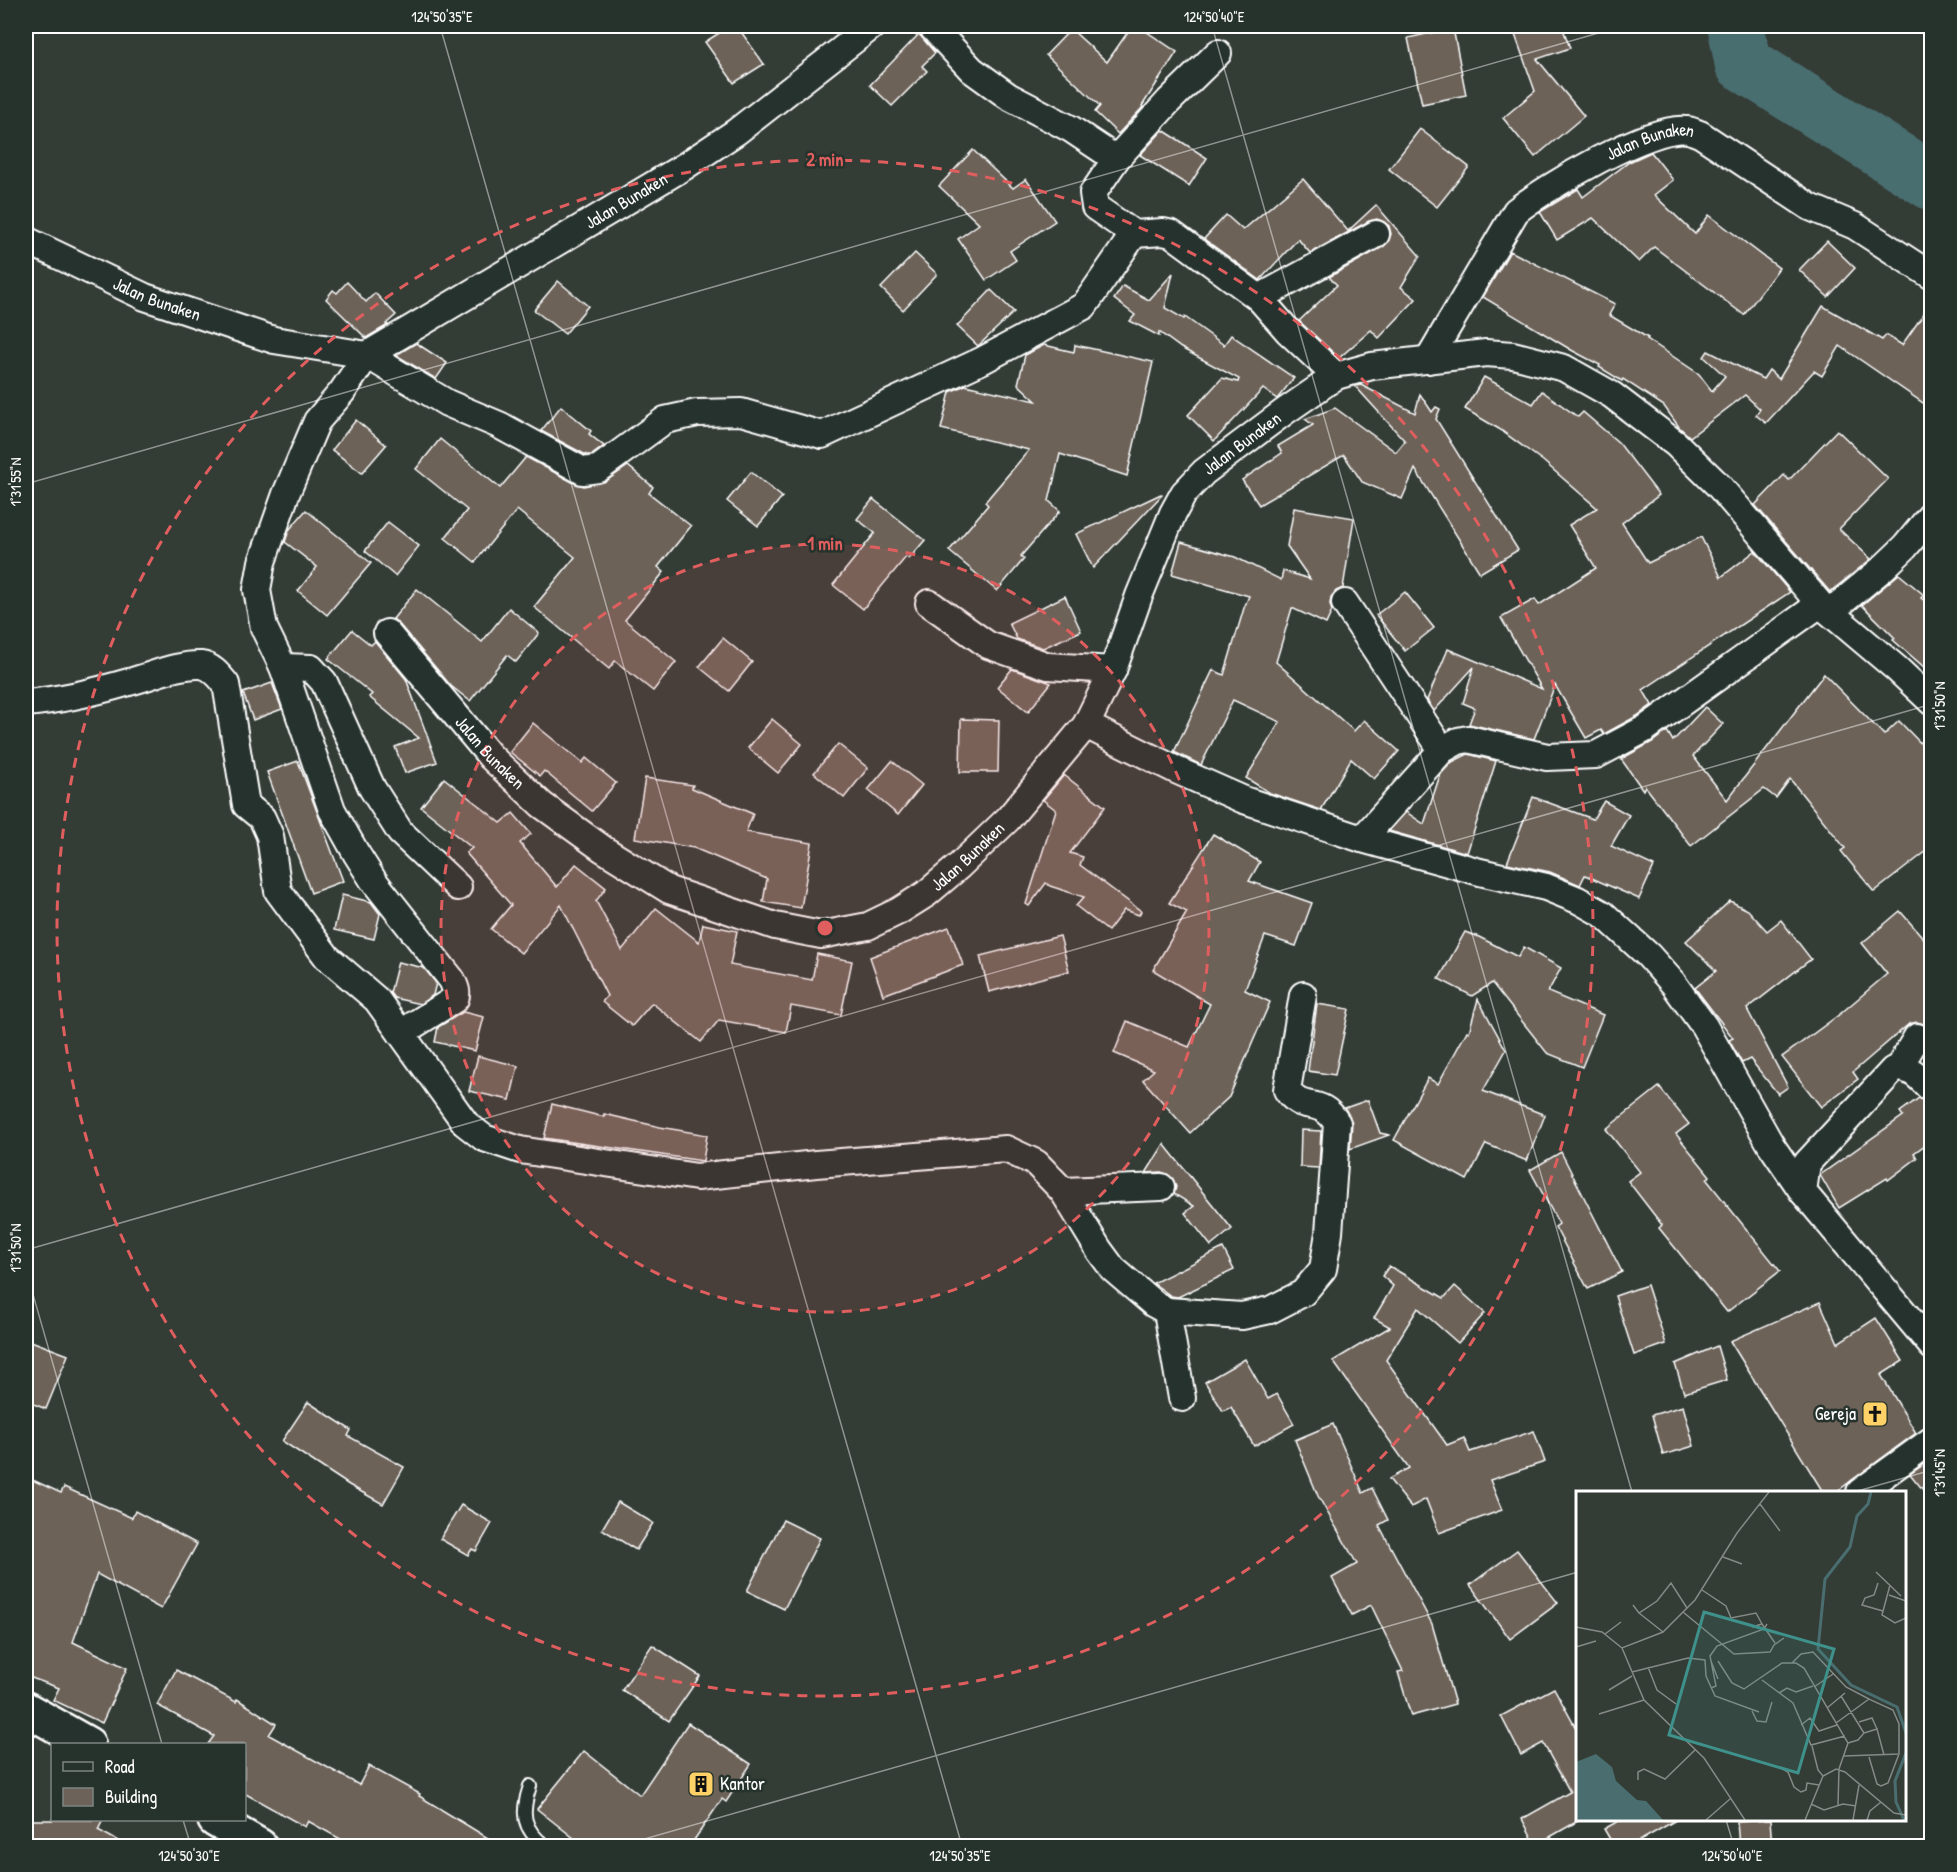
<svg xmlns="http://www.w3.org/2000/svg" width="1957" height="1872" viewBox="0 0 1957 1872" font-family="'Patrick Hand',sans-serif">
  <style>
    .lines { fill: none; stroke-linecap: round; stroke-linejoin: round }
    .river { stroke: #4a6e6f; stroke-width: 57 }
    .building { fill: #6d6259; stroke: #fff; stroke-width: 1.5 }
    .lane-casing { stroke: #fff; stroke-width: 16 }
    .street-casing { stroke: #fff; stroke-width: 30 }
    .highway-casing { stroke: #fff; stroke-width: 38 }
    .lane { stroke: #26332d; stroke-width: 12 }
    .street { stroke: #26332d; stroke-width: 26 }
    .highway { stroke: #26332d; stroke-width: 33 }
    .ticks { fill: none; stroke: #fff; stroke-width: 1.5; stroke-opacity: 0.45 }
    .ring { fill: none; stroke: #e05e5e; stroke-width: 3; stroke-dasharray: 10 8 }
    .labels { text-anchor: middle; stroke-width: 5; stroke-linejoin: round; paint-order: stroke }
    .street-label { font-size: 18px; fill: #fff; stroke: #26332d }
    .poi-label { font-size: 18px; fill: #fff; stroke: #26332d; text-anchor: end }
    .inset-river { fill: none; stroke: #4a6e6f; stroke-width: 3 }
    .inset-road { fill: none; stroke: #858a86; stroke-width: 1.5 }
    .view { fill: #3f918b; fill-opacity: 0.15; stroke: #3f918b; stroke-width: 3 }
    .inset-edge { fill: none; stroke: #fff; stroke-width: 3 }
    .centre { fill: #e05e5e; stroke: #26332d; stroke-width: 3 }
    .ring-label { font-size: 18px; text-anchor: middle; font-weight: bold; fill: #e05e5e; stroke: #26332d; stroke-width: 5; stroke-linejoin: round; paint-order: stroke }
    .neatline { fill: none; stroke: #fff; stroke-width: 2 }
    .ticks-label { font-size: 15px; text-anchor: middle; fill: #fff }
  </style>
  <rect width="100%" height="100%" fill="#343c36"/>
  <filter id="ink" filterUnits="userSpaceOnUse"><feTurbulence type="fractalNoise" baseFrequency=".0167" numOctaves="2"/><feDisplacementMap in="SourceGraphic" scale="12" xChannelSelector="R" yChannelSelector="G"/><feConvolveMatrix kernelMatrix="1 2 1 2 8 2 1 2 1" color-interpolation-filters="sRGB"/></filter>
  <g filter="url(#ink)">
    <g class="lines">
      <polyline class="river" points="1736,26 1743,63 1932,182"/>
    </g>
    <g class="building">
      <polygon points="730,26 737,26 764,64 734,83 705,42"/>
      <polygon points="1132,26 1138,26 1177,52 1142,106 1143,107 1118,134 1095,112 1100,106 1046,55 1071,29 1107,62"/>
      <polygon points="1512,26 1562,26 1570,48 1537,59 1584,116 1535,157 1503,118 1535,91"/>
      <polygon points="1453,28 1466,95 1422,104 1408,38"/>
      <polygon points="919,34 935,53 922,66 927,71 892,106 870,85"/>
      <polygon points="1420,129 1469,167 1437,207 1389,169"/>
      <polygon points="1163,130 1207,158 1189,186 1140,155"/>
      <polygon points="973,150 1013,188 1026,179 1055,221 1010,251 1016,260 986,280 958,239 979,224 939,186"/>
      <polygon points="1651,152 1673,180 1654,195 1695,234 1709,215 1779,268 1744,315 1654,247 1639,262 1593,218 1557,240 1540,212 1578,189 1583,197 1629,162"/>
      <polygon points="1303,179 1348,231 1376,205 1420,256 1401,287 1416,299 1379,338 1371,330 1339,358 1299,321 1337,285 1329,277 1383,247 1388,242 1391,234 1389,226 1384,222 1377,219 1369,221 1310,253 1298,239 1260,280 1204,239 1226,215 1243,230"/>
      <polygon points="1827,241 1855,268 1828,297 1799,270"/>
      <polygon points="1510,251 1615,304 1609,315 1648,338 1647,339 1699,374 1712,391 1725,376 1704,357 1708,351 1763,379 1769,370 1779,379 1823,306 1882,340 1886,335 1902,345 1932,302 1932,409 1840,346 1822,376 1814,371 1766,423 1756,415 1760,409 1745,395 1690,437 1679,427 1664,406 1623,379 1622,381 1599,367 1600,365 1573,351 1483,297"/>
      <polygon points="915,253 937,274 903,310 881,288"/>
      <polygon points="1173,273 1165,308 1184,319 1185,317 1224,345 1231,335 1294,378 1277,399 1263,389 1214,441 1188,415 1222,378 1238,382 1239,379 1181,348 1159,332 1159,336 1130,321 1135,315 1114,299 1123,286 1149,300"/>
      <polygon points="558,281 588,306 565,334 534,310"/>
      <polygon points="347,282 366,302 375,293 396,315 386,324 388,325 366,338 326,299 333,290 337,293"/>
      <polygon points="991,290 1014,312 978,346 957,326"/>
      <polygon points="416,343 447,363 436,379 396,355"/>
      <polygon points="1044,345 1074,352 1075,345 1153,362 1127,476 1060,454 1049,501 1060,511 1021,556 1024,559 997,591 949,551 988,505 985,502 1029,450 941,429 950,392 965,385 1036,401 1018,384 1025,355"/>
      <polygon points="1484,377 1533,404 1542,391 1578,417 1583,412 1619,443 1659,495 1622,523 1648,563 1701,537 1721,577 1755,551 1790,592 1643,690 1652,705 1637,716 1604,734 1601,730 1586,738 1555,685 1534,739 1469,724 1475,708 1463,703 1474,667 1434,711 1427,700 1448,649 1542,689 1501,618 1535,599 1539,605 1596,568 1569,525 1597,508 1543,461 1499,429 1465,409"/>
      <polygon points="1361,385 1415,413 1420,394 1432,412 1436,407 1440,409 1436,419 1518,550 1480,573 1415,469 1402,499 1362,482 1344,455 1259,505 1242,480 1282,453 1278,446 1313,425 1305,419 1335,408 1396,452 1405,441 1355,386"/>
      <polygon points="561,406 591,431 589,434 604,446 592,455 586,455 541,431"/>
      <polygon points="356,420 386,445 362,473 332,450"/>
      <polygon points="1837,430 1888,479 1839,529 1871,559 1830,592 1755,505 1784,475 1789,480"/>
      <polygon points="440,439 500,488 526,457 576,484 584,486 606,481 628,466 653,487 649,493 691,526 658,567 664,572 625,620 676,662 653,691 615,661 609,669 534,607 575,557 517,510 475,562 445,538 467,510 416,469"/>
      <polygon points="751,472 782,497 758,526 727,501"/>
      <polygon points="1161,494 1162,495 1093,568 1076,534"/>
      <polygon points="873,499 925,540 909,559 906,557 863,609 833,585 875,533 857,519"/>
      <polygon points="1294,508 1354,518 1343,588 1336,591 1331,597 1330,604 1332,611 1326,624 1292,608 1276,662 1354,731 1364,720 1399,751 1374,779 1351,759 1321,810 1270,793 1246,778 1280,722 1233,700 1201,765 1174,752 1213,670 1224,675 1244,608 1249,596 1172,574 1181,542 1235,557 1281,580 1283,571 1310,579 1287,546"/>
      <polygon points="306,510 371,563 327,615 298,591 317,567 285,542 289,530"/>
      <polygon points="388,522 419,546 395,576 365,551"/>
      <polygon points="1899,574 1924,595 1921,598 1932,607 1932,674 1893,640 1895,638 1862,605"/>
      <polygon points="417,589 482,642 509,608 539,633 516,662 507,655 470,701 451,686 398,623 393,619"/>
      <polygon points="1405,592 1434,628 1405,651 1376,615"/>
      <polygon points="1065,596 1081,631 1043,648 1017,639 1009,623"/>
      <polygon points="352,630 371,645 375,641 406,679 437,762 405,773 395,747 419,738 369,697 372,694 328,659"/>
      <polygon points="723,638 752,662 729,691 699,667"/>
      <polygon points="1012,669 1051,683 1028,712 997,687"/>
      <polygon points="1824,674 1884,735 1899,721 1932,755 1932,847 1874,892 1841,851 1845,848 1790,779 1776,798 1764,789 1691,846 1645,786 1643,790 1621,759 1652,742 1667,731 1673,741 1705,707 1723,724 1693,756 1727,800"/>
      <polygon points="272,683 282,709 253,720 243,693"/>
      <polygon points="772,719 802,744 778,773 748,748"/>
      <polygon points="961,719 999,720 998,772 960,772"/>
      <polygon points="533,723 582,763 586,758 616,783 592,811 544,771 540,776 510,752"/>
      <polygon points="838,744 868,768 844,798 814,773"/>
      <polygon points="1468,754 1496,761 1467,853 1389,831 1406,812 1424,824 1440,775 1452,762"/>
      <polygon points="298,761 343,881 311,893 267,772"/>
      <polygon points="892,761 922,785 898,815 868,790"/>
      <polygon points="1064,775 1105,807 1070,853 1083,857 1080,865 1141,911 1139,915 1124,910 1108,931 1076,906 1084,897 1050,886 1046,883 1029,906 1026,904 1056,810 1043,800"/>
      <polygon points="444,778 501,823 513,813 531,834 520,843 557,887 576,864 606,888 596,901 622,950 656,908 699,942 703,924 737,931 730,965 812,980 817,954 852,961 841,1015 791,1006 786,1032 719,1020 701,1042 652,1003 632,1026 602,1002 607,996 561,905 521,953 491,929 511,905 466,853 472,848 421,807"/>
      <polygon points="645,778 693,785 692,788 753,814 746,832 812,843 801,908 763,902 767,879 694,848 635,838"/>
      <polygon points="1533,797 1593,819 1604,801 1629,815 1611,846 1654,866 1639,899 1585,875 1580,885 1550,872 1507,863"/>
      <polygon points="1213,834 1260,862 1249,881 1312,903 1296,946 1265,936 1245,990 1270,1002 1229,1097 1190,1133 1143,1080 1154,1070 1114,1053 1127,1021 1189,1047 1210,1004 1153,970 1187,912 1169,903"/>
      <polygon points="342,895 371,902 380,914 374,939 334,930"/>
      <polygon points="1730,901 1748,910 1767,931 1781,920 1811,959 1747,1009 1788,1087 1778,1094 1750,1059 1742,1063 1729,1040 1733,1038 1695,988 1716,971 1686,941"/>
      <polygon points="1900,911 1932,948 1932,1035 1930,1029 1924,1024 1917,1022 1909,1024 1853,1072 1858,1079 1821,1107 1782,1057 1840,1014 1887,974 1862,943"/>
      <polygon points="949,927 963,965 883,995 870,957"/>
      <polygon points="1465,932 1479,937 1518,957 1524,947 1561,968 1548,992 1603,1015 1582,1067 1547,1053 1492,983 1472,996 1439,979"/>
      <polygon points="1060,936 1069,971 989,992 980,956"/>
      <polygon points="398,962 424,968 436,983 433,995 420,1004 394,998 390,993"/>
      <polygon points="1478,999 1506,1050 1483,1091 1545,1115 1527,1161 1486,1144 1467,1180 1394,1140 1428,1078 1438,1084 1467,1031 1469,1032"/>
      <polygon points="1317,1004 1349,1009 1335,1075 1308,1071"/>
      <polygon points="463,1012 484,1017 475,1051 435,1042 438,1027"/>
      <polygon points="478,1056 518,1066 510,1100 469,1091"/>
      <polygon points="1659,1087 1689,1124 1676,1134 1710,1176 1707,1180 1780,1271 1727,1312 1659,1228 1662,1225 1628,1181 1640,1172 1606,1129"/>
      <polygon points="1919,1098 1927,1104 1932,1105 1932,1154 1925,1145 1914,1153 1917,1158 1888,1180 1887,1178 1839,1208 1820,1175 1903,1116 1900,1112"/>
      <polygon points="1368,1100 1380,1133 1389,1135 1350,1149 1352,1123 1345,1108"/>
      <polygon points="552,1104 604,1117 604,1114 660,1127 707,1135 703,1161 544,1138"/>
      <polygon points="1301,1130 1321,1131 1319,1168 1300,1167"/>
      <polygon points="1164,1144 1232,1229 1211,1246 1185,1213 1194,1206 1174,1194 1176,1187 1173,1179 1167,1174 1161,1172 1146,1173"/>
      <polygon points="1561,1152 1622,1272 1588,1289 1555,1227 1559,1224 1530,1170"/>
      <polygon points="1223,1248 1234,1270 1178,1297 1171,1296 1153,1283"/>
      <polygon points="1389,1266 1444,1298 1455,1286 1485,1313 1458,1343 1418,1308 1386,1360 1447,1445 1464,1438 1470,1452 1534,1431 1545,1462 1490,1480 1502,1510 1439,1533 1426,1499 1411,1507 1389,1479 1409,1468 1333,1361 1390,1327 1374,1318 1393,1286 1382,1276"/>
      <polygon points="1647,1285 1666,1344 1634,1355 1615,1296"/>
      <polygon points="1820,1302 1838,1343 1876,1318 1903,1361 1881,1375 1916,1433 1836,1492 1823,1492 1730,1341"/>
      <polygon points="31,1341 68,1355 46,1409 26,1401 26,1355"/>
      <polygon points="1717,1346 1727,1380 1684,1393 1675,1364"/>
      <polygon points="1245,1359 1268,1399 1277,1394 1294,1424 1254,1446 1231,1407 1223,1411 1205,1382"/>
      <polygon points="308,1402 351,1430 348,1436 404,1467 383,1504 349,1485 282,1441"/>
      <polygon points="1683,1406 1694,1446 1663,1455 1652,1415"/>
      <polygon points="1333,1424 1363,1493 1372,1488 1388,1520 1379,1525 1432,1624 1455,1704 1411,1716 1398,1672 1403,1671 1371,1605 1352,1615 1332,1578 1357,1564 1318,1496 1295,1440"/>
      <polygon points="1932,1459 1932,1501 1910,1474"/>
      <polygon points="26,1477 61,1493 64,1487 132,1518 135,1511 197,1544 161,1609 97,1574 73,1642 127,1668 102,1723 53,1700 59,1688 26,1676"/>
      <polygon points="618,1502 653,1523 636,1550 602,1529"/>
      <polygon points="461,1505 492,1523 476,1551 472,1549 468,1555 440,1539"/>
      <polygon points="783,1520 820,1538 784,1609 747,1591"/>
      <polygon points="1517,1550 1558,1603 1510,1639 1470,1585"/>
      <polygon points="652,1645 700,1676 669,1721 622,1690"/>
      <polygon points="176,1670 236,1702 237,1699 276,1724 269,1735 359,1785 369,1766 420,1794 419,1796 501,1846 353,1846 308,1821 305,1827 244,1793 244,1744 208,1744 214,1736 157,1705"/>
      <polygon points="1554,1688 1578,1732 1578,1821 1536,1845 1522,1819 1570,1792 1543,1743 1521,1755 1501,1716"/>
      <polygon points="688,1723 751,1764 726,1802 722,1799 690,1846 584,1846 537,1809 584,1751 640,1795"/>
      <polygon points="26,1820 103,1820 98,1830 127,1846 26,1846"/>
      <polygon points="1620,1820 1676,1820 1631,1846 1614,1846 1604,1829"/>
      <polygon points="1770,1820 1772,1846 1739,1846 1737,1822"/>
    </g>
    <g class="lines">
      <g class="lane-casing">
        <path id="lane" d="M530,1786C521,1813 522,1828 545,1846"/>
      </g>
      <g class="street-casing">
        <g id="street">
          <polyline points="931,26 972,70 1008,96 1071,129 1116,159"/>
          <polyline points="1134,234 1163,232 1172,234 1259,298 1288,331 1336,376"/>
          <polyline points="1134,234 1095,207 1093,193 1116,159 1169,101 1218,53"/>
          <path id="s1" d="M26,240L145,297L274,340L367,355L447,403L499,425L583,471L598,469L665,420L697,413L741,412L822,435L983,360L1084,306L1134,234"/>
          <polyline points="1259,298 1376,234"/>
          <path id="s2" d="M1428,360L1516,211C1545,188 1651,124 1687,130C1691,130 1696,133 1700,134L1810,207L1855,226L1932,276"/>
          <polyline points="929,603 988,645 1048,666 1113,670"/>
          <polyline points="1345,603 1442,750"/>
          <polyline points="1830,612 1882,569 1905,547 1932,514"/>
          <path id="s3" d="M387,633L491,757L542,805L603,849L669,890L775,926L821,935L868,926L899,911L926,894L959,866L1008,819L1086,725L1113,670L1139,596L1173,513L1184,493L1204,472L1284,412L1336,376L1372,366L1486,353L1513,355L1564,368L1612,395L1676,444L1719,486L1820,604L1897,669L1932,702"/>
          <polyline points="283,667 311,668 324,682 372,788 400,832 458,887"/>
          <path d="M26,703C61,700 95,692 129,682C152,676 178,664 201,665C212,666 220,677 226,684L246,805L262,818L270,836L278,891L327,957L377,1000L466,1124L484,1138L520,1150L697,1177L816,1164L1006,1149L1036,1163L1063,1191L1161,1187"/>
          <polyline points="1086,725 1176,770 1244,800 1362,839 1480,872 1546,887 1578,900 1603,914 1648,955 1673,983 1704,1026 1771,1145 1803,1192 1932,1346"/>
          <polyline points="1362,839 1442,750 1458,741 1468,739 1547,757 1596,755 1645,729 1820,604"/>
          <path id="s4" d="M401,1033L455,999C458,992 455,987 452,980L373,880L356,853L332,810L283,667L264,628L257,590L262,562L286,494L317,421L342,392L367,355L685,166L736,132L872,26"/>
          <polyline points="1899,1067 1917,1037"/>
          <path d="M1063,1191L1099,1250L1113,1269L1154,1304L1167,1311L1242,1316L1270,1310L1303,1293L1323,1269L1329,1233L1337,1123C1319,1094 1303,1115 1287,1090L1303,995"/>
          <path d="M1803,1192L1807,1163L1893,1070C1908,1063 1921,1079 1932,1090"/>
          <polyline points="1167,1311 1182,1398"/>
          <polyline points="1860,1492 1932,1440"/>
        </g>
      </g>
      <g class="highway-casing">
        <g id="highway">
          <polyline points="26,1709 88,1744"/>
          <polyline points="215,1820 260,1846"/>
        </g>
      </g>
      <use href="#lane" class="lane"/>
      <use href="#street" class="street"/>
      <use href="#highway" class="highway"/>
    </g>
  </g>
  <path class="ticks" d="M440,26L962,1846M1212,26L1632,1492M26,484L1623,26M26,1250L1932,704M26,1270L162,1744M1854,1492L1932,1470M183,1820L191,1846M1726,1820L1734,1846M620,1846L1578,1572"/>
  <circle cx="825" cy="928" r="384" fill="#e05e5e" fill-opacity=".12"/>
  <g class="ring">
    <circle cx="825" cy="928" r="384"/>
    <circle cx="825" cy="928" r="768"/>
  </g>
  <defs>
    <g id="church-square" transform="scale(1.35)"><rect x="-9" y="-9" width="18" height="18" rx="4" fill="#ffd166" stroke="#26332d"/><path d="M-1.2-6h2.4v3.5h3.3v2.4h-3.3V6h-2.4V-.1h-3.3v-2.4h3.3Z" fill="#111"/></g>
    <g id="building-square" transform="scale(1.35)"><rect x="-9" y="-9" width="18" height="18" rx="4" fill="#ffd166" stroke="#26332d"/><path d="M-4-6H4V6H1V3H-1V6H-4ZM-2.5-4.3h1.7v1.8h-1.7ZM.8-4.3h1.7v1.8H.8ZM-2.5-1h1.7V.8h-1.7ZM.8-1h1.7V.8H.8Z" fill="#111"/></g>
  </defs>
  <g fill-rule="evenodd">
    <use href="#church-square" x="1875" y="1414"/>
    <use href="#building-square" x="701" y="1784"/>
  </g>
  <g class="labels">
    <g class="street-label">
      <text dy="6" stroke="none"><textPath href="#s2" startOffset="326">Jalan Bunaken</textPath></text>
      <text dy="6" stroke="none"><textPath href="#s4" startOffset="1090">Jalan Bunaken</textPath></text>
      <text dy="6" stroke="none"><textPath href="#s1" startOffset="144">Jalan Bunaken</textPath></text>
      <text dy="6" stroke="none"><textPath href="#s3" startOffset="1220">Jalan Bunaken</textPath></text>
      <text dy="6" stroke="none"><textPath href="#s3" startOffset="158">Jalan Bunaken</textPath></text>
      <text dy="6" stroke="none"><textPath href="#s3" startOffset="714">Jalan Bunaken</textPath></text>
    </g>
    <g class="poi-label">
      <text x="1856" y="1420">Gereja</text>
      <text x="720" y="1790" text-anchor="start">Kantor</text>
    </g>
  </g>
  <g transform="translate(1576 1491)">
    <rect width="330" height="330" fill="#343c36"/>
    <path d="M20,263L36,276L40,290L61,309L70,310L87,329H0V271Z" fill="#4a6e6f"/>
    <path class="inset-river" d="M295,1L292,13L281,25L274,56L249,88L242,158L275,194L321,216L330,242M328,329L320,311L319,290L330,262"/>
    <path class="inset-road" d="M184,13L204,40M147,66L166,73M300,81L325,105M302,92L298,104L289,107L286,114L307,120M314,94L306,124L319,132L330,127M126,99L150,115L155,127L180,122L186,133M313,104L330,110M57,114L63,122L81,110L95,92L111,117M107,121L158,163L194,161L198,154L208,147M63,122L87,141M0,136L26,141L46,157L87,141L119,109L161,42L193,1M176,136L186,133L199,152M29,143L45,131M0,156L20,150M46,157L68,209L128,267L169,329M135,170L142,188M142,170L156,192L168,198L206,172H220L228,177L272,252L263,278L262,314M216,172L225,163L237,161L270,196L293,208M72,176L81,199L100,213M56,181L112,167L129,169L130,185L139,205L183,221M186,189L217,212L235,254L269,245M238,196L257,183M135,197L140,195L134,165L141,155L188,138L191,133M33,199L56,185M203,202L211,197L220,201L237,195M265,205L288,242L282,249L272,252M251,217L269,202M176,220L181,230L190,231L196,211M23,223L68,209M283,231L296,227L301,238M260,232L293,208L317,219L323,233V263L268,265M225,234L234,227L243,240L261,234M288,242L301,238L308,264M236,255L242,279L247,285M293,266L301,293L305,295L312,292L323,263M205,277L212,281L218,296L225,301L230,299L231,292L243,294M62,289V281L68,278L89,288L119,259M235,313L248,319L267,313L280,315M130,329L154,308M229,329L247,285L260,278L269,281L318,322L330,324M277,329L283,294M291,329L294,320L305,311"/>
    <path class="view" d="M128,121L258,158L222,282L93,244Z"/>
    <rect width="330" height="330" class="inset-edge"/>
  </g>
  <circle cx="825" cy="928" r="9" class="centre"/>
  <g class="ring-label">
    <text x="825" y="166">2 min</text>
    <text x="825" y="550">1 min</text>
  </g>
  <rect width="1957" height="1872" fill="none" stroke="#26332d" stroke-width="66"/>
  <rect x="51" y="1743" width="195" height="78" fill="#26332d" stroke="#7d8581" stroke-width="1.5"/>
  <rect x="63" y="1762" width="30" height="9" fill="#26332d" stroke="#7d8581" stroke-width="1.5"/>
  <text x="105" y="1773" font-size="18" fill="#ffffff">Road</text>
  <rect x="63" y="1788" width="30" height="18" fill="#6d6259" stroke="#7d8581" stroke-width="1.5"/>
  <text x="105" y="1803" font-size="18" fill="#ffffff">Building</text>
  <rect x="33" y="33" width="1891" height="1806" class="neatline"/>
  <g class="ticks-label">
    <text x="442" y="22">124°50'35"E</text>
    <text x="1214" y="22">124°50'40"E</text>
    <text transform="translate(16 482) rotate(-90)" y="5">1°31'55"N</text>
    <text transform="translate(1940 706) rotate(-90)" y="5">1°31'50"N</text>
    <text transform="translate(16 1248) rotate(-90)" y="5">1°31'50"N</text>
    <text transform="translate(1940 1473) rotate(-90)" y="5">1°31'45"N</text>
    <text x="189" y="1861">124°50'30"E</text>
    <text x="960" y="1861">124°50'35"E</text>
    <text x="1732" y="1861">124°50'40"E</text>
  </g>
</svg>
